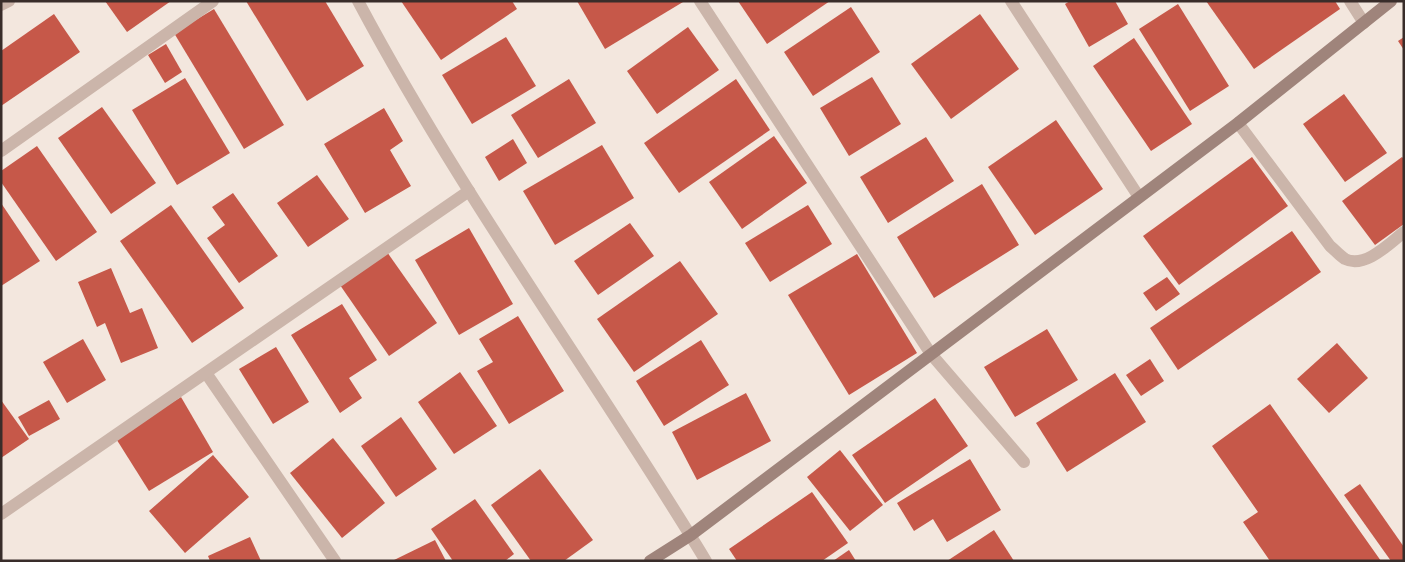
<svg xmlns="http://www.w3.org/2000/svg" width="1405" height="562" viewBox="0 0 1405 562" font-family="'Titillium Web',sans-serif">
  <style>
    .building { fill: #c65849 }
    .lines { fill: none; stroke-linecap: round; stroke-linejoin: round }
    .street { stroke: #cbb5aa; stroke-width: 12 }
    .secondary { stroke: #9f847b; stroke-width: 12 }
  </style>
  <rect width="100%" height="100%" fill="#f3e7de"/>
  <g class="building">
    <polygon points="105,1 171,1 127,32"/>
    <polygon points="246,1 325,1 364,66 307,101"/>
    <polygon points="401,1 512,1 517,9 441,60"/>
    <polygon points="577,1 682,1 683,2 605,49"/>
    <polygon points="738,1 830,1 767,44"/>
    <polygon points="1070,1 1115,1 1128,24 1089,47 1065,4"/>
    <polygon points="1206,1 1335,1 1340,9 1254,69"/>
    <polygon points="1178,4 1229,86 1190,111 1139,29"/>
    <polygon points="851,7 880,52 813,96 784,52"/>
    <polygon points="214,9 284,125 244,149 174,33"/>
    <polygon points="54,14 80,52 1,106 1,51"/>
    <polygon points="980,14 1019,69 951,119 911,64"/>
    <polygon points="688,27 719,70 657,114 627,71"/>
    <polygon points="506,37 536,86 472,124 442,75"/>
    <polygon points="1404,37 1404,50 1398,41"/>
    <polygon points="1134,38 1192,124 1151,151 1093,66"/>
    <polygon points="166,44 182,72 165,83 148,55"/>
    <polygon points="872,77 901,124 849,156 820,108"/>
    <polygon points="185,78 230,153 177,185 132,110"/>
    <polygon points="569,79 596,123 538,158 511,115"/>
    <polygon points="736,79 770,130 679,193 644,143"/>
    <polygon points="1344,94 1387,153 1345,182 1303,124"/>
    <polygon points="102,107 156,183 111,214 58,138"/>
    <polygon points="384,108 403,141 390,150 411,186 365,213 324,144"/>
    <polygon points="1056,120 1103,189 1035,235 988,167"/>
    <polygon points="774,136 807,183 742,229 709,182"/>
    <polygon points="926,137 954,181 888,223 860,177"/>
    <polygon points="513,139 527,163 499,181 485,157"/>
    <polygon points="602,145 634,198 555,245 523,191"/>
    <polygon points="37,146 97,232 56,261 1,182 1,171"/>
    <polygon points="1252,157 1288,206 1179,285 1143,236"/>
    <polygon points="1402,157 1404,159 1404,224 1375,245 1342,201"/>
    <polygon points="317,175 349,219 308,247 277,203"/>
    <polygon points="982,184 1019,245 934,298 897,237"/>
    <polygon points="233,193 278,256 239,283 207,238 225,225 212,207"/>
    <polygon points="1,203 40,261 1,286"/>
    <polygon points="171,205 244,308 192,343 120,241"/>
    <polygon points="808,205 832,244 770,282 745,243"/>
    <polygon points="630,223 654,256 598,295 574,261"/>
    <polygon points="469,228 513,304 459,335 415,260"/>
    <polygon points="1292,231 1321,272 1178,370 1150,328"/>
    <polygon points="387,252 437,323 389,356 340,285"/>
    <polygon points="857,254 917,353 849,395 788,295"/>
    <polygon points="680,261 718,314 634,372 597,319"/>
    <polygon points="111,268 130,313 142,308 158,348 121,363 105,323 97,327 78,282"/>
    <polygon points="1167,277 1180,294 1156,311 1143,293"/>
    <polygon points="342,304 377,360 349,378 362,398 340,413 291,335"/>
    <polygon points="518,316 564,391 509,424 477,371 493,362 479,339"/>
    <polygon points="1047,329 1078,380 1015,417 984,367"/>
    <polygon points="83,339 106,380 67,403 43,362"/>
    <polygon points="701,340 729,385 664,426 636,381"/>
    <polygon points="1337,343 1368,378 1329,413 1297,379"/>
    <polygon points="276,347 309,402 273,424 239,369"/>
    <polygon points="1150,359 1164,381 1141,396 1126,375"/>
    <polygon points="460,372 497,426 454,454 418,402"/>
    <polygon points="1115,373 1146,422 1067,472 1036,423"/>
    <polygon points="746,393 771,441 697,480 672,432"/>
    <polygon points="181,397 213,452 149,491 115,437"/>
    <polygon points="935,398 968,446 885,503 852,455"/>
    <polygon points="1,400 29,439 1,458"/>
    <polygon points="49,400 60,419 29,436 18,417"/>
    <polygon points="1270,404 1381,561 1270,561 1243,522 1258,512 1212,446"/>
    <polygon points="401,417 437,469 396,497 361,446"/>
    <polygon points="333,438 385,503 342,538 290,473"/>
    <polygon points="840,450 883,505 850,531 807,477"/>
    <polygon points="213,455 249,497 185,553 149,511"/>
    <polygon points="970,459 1001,510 947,542 933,519 914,531 897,503"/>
    <polygon points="540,469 593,540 564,561 531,561 491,505"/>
    <polygon points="1360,484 1404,547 1404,561 1391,561 1344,495"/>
    <polygon points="812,492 848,543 822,561 737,561 729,549"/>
    <polygon points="475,499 514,554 505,561 453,561 431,529"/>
    <polygon points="994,530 1014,561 947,561"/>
    <polygon points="250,537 261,561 210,561 208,556"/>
    <polygon points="435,540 446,561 392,561"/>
    <polygon points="849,550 856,561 833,561"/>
  </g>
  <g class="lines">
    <g class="street">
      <path d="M358,1C461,195 592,373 706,561"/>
      <polyline points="700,1 931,354 1024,462"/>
      <polyline points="1011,1 1139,197"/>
      <polyline points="1350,1 1364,23"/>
      <polyline points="1,5 9,1"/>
      <path d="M1238,123L1330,246C1335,250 1340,256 1345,259C1365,269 1390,243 1404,232"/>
      <polyline points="1,151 213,1"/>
      <polyline points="206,373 335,561"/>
      <polyline points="1,514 469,191"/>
    </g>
    <polyline class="secondary" points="650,561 691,535 1238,123 1391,1"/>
  </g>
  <rect width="1405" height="562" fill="none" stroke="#392d2a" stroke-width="5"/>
</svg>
